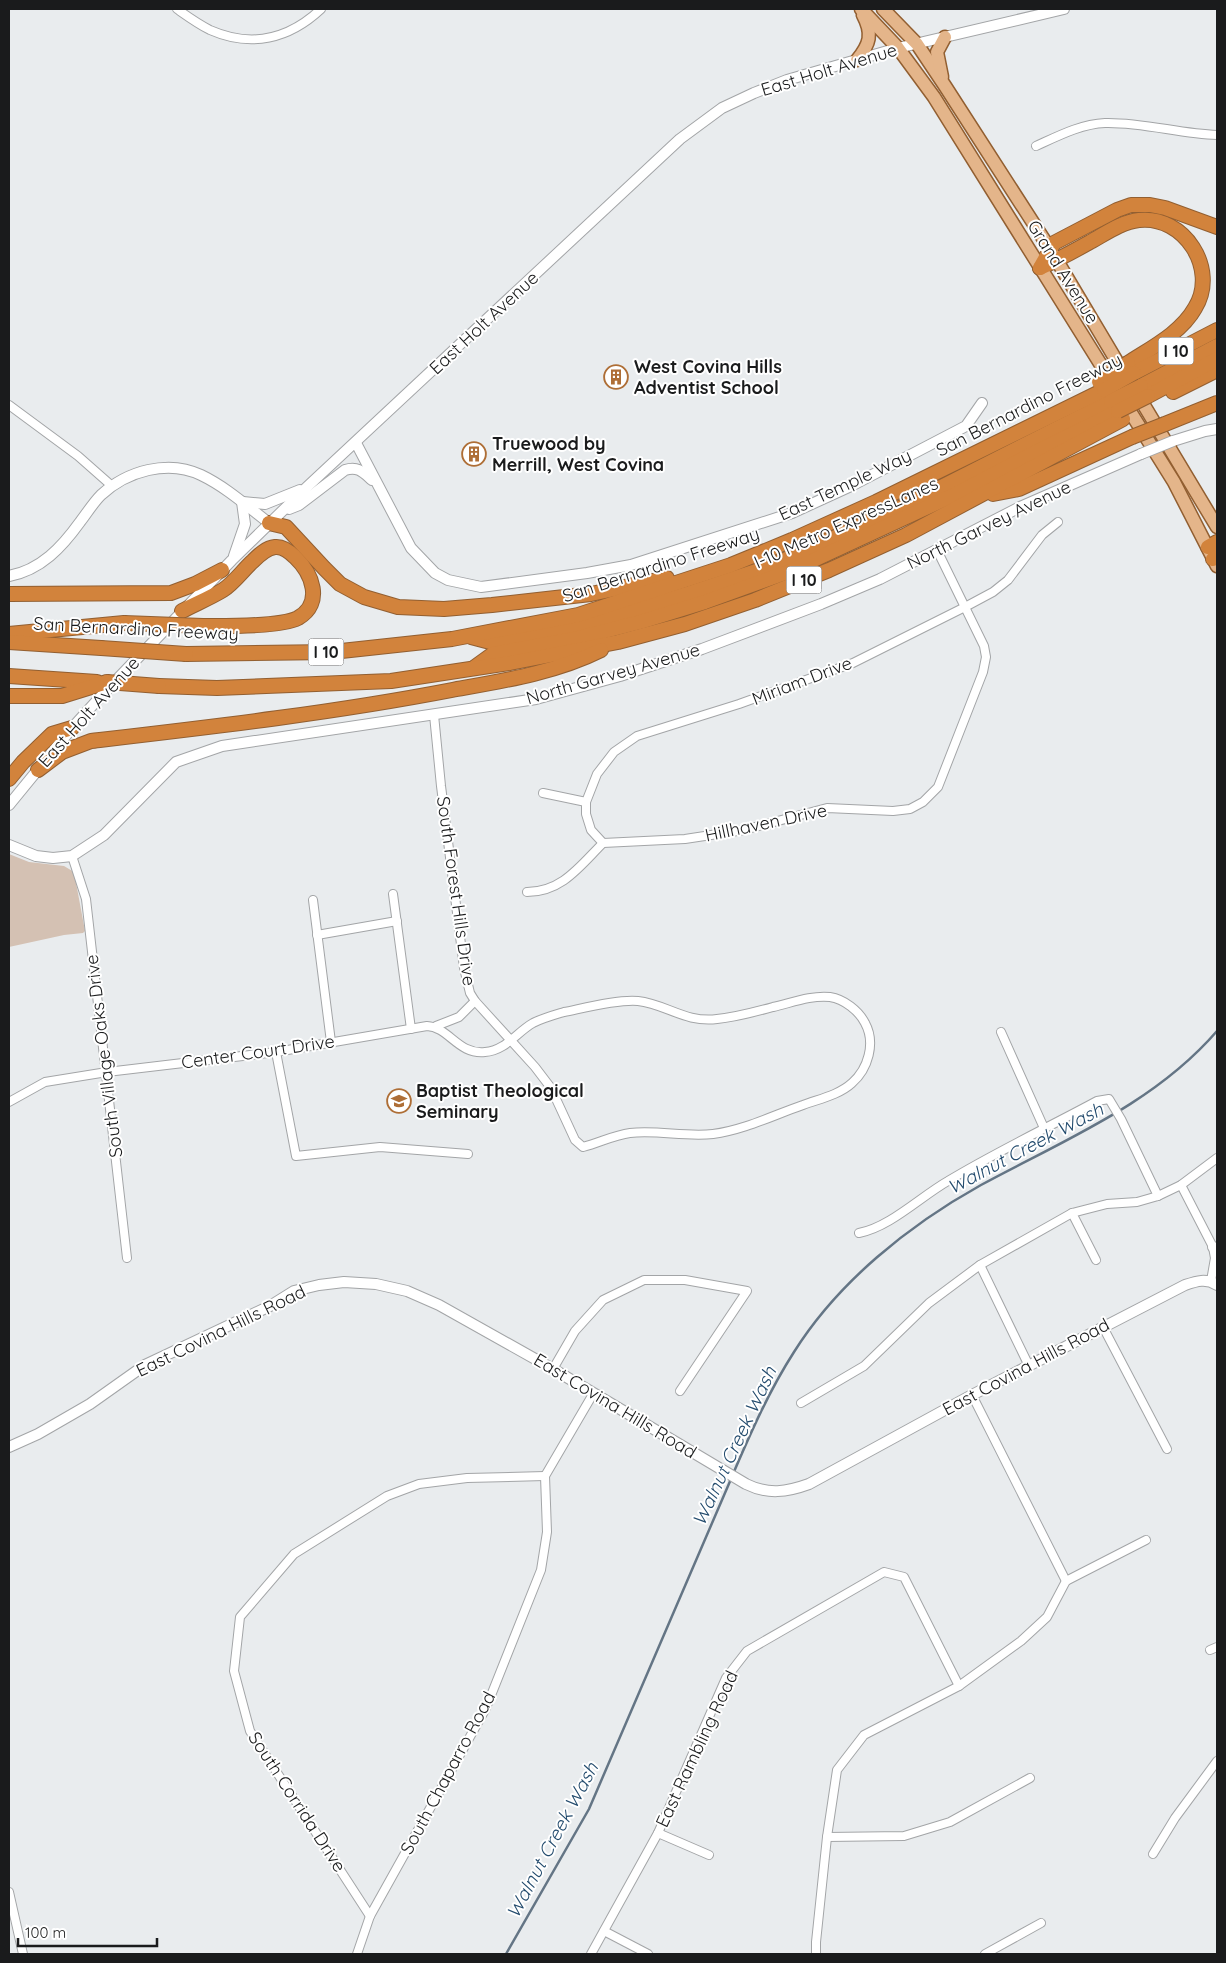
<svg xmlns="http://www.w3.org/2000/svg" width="1226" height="1963" viewBox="0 0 1226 1963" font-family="Quicksand,sans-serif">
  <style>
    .green { fill: #d4c1b3 }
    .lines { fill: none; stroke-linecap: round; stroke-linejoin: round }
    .stream { stroke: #647585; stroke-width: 2.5 }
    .minor-casing { stroke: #a3a5a7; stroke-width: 10 }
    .tertiary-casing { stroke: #a3a5a7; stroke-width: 12 }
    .primary-casing { stroke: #925f31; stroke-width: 15 }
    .motorway-casing { stroke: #925f31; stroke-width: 16 }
    .minor { stroke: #fff; stroke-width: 8 }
    .tertiary { stroke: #fff; stroke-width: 10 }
    .primary { stroke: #e4b58a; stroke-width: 12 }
    .motorway { stroke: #d2833c; stroke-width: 14 }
    .tertiary-bridge-casing { stroke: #a3a5a7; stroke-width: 12; stroke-linecap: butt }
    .motorway-bridge-casing { stroke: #925f31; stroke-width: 16; stroke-linecap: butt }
    .tertiary-bridge { stroke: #fff; stroke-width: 10 }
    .motorway-bridge { stroke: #d2833c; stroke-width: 14 }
    .labels { text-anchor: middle; stroke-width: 4; stroke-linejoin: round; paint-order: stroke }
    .shield { fill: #fff; stroke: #5f5f60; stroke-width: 1 }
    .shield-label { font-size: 16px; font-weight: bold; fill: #1a1b1c }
    .street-label { font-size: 18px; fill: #1a1b1c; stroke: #fff }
    .poi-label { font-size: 18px; font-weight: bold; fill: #1a1b1c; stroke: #fff; text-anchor: start }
    .water-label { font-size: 19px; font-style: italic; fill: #244c6e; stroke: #fff }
  </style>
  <rect width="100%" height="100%" fill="#e9ecee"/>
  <polygon class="green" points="9,854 29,862 64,866 74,872 85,931 83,933 64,935 9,947"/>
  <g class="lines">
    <g class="stream">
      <path d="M733,1474C751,1432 769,1391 794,1352C838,1282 909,1225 981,1185C1064,1140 1154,1104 1217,1031"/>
      <polyline points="506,1954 589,1809 731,1479"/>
    </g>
    <g class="minor-casing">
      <g id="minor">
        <path d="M177,9C187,16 198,24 210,30C251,48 289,39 321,9"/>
        <path d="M1036,146C1058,136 1081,124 1105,123C1143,122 1180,134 1217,135"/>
        <polyline points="9,405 78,456 112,486"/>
        <polyline points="543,793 586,802"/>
        <polyline points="603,843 591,830 586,814 586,802 597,774 614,752 637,736 739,704 853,663 965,607 993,592 1008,580 1042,535 1058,522"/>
        <polyline points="72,856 86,899 127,1258"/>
        <path d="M527,892C562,892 580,866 603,843L685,839L744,830L827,808L893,811L910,809L923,802L938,787L983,672L986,657L984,646L937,550"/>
        <polyline points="393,894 411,1029"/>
        <polyline points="313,900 331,1042"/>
        <polyline points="317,935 397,921"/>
        <polyline points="436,1026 459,1017 475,1001"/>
        <polyline points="1001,1032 1044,1128"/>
        <polyline points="276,1052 296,1156 380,1147 468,1154"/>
        <path d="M9,1102L45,1082L107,1072L276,1052L427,1026C449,1027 458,1055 485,1052C505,1051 517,1032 533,1023C543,1018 554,1015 564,1012C584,1008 619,999 638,1001C666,1004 685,1023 717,1019C736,1017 755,1012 773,1007C791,1003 811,995 830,997C844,999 859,1011 865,1023C876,1043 868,1069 852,1083C839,1095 819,1099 803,1105C774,1115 744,1130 713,1134C685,1137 658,1130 630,1133C614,1135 599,1143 583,1147L575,1140L551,1088L535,1067L475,1001L470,993L464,968L441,786L434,715"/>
        <polyline points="1181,1185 1213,1247 1215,1258 1211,1281"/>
        <polyline points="1072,1213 1096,1260"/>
        <path d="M859,1233C890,1227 920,1197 948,1181C996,1152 1047,1128 1097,1101L1109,1099L1121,1119L1158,1196"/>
        <polyline points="980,1265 1029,1366"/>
        <polyline points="1103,1327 1167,1449"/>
        <polyline points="553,1369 575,1331 603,1300 644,1280 685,1280 747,1291 680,1391"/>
        <polyline points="972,1395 1066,1581"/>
        <polyline points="801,1403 864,1366 929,1303 980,1265 1072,1213 1107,1204 1137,1202 1158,1196 1181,1185 1217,1158"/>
        <polyline points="1066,1581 1146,1540"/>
        <polyline points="1210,1650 1217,1647"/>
        <polyline points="658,1833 709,1855"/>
        <polyline points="827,1837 904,1836 950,1822 1030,1778"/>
        <polyline points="1153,1854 1175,1818 1217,1761"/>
        <polyline points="9,1892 23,1954"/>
        <polyline points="370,1916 250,1731 234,1671 240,1617 294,1554 387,1496 419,1484 467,1478 545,1476"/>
        <polyline points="604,1931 648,1954"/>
        <polyline points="357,1954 370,1916 486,1708 541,1570 547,1532 545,1476 593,1394"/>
        <polyline points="591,1954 658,1833 726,1678 747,1651 884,1572 904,1577 959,1686"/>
        <polyline points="816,1954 816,1942 827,1837 837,1770 864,1735 959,1686 1021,1641 1047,1617 1066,1581"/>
        <polyline points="985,1954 1041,1923"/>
      </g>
    </g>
    <g class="tertiary-casing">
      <g id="tertiary">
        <polyline points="1173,441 1205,431 1217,429"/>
        <polyline points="356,443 411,548 435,573 448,580 481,587 587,573 631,565 792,513 851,486 966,426 982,403"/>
        <polyline points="243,502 265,504 300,490"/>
        <path d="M289,509L299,505L345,470C358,466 363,472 372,480"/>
        <polyline points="234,556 245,524 242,502"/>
        <path d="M9,576C41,570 62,547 80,522C87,513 93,503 101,495C127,471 168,459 201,475C226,487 247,506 269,523"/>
        <polyline points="9,805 72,728 102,695 232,560 308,486 680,139 722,108 754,93 787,80 898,48 1064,9"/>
        <polyline points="9,845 36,856 53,858 72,856 104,835 176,762 222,746 536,699 620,676 702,649 821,604 880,579 1020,507 1141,454"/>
        <polyline points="1213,1247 1217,1252"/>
        <path d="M9,1447L38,1434L90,1404L145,1365L270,1306L294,1291L319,1285L344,1282L376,1284L407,1291L439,1305L553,1369L746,1484C768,1495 787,1492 809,1484L972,1395L1185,1285C1197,1281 1206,1278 1217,1285"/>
      </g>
    </g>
    <g class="primary-casing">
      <g id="primary">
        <polyline points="861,9 898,48 934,97 1174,482 1217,566"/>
        <polyline points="883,9 917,44 945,86 1050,249 1125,375"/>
        <path d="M857,60C870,44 873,34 863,15"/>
        <polyline points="942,77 937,52 945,37"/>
        <polyline points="1136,392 1217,527"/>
      </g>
    </g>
    <g class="motorway-casing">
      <g id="motorway">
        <path d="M1040,268C1057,260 1074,251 1090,242C1105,234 1121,222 1139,220C1184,215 1219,269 1195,308C1181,333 1151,348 1128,363"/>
        <polyline points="1040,268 1054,243 1117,210 1131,205 1150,205 1165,208 1217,227"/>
        <polyline points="1134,373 1217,330"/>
        <polyline points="1141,386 1217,346"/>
        <polyline points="1173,392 1217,370"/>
        <polyline points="1148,396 1217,359"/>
        <polyline points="1165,424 1217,403"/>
        <polyline points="993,494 1019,489 1132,437"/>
        <polyline points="269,523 286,527 324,568 340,584 364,597 398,607 444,609 492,605 591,594 667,578"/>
        <polyline points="1208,547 1217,542"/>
        <polyline points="1213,559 1217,557"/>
        <polyline points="9,594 171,593 195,584 222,570"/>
        <path d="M182,611C195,604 210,598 223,590C234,583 243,570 253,561C259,555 266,548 275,547C283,546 290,552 295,557C312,573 324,603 298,618C281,627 224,626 203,626"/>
        <polyline points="9,634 124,623"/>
        <polyline points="471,637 490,642 553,631 620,614 690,593 771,566 896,510 1111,401"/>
        <polyline points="9,642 101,648"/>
        <polyline points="186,654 332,652 452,639 578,615 731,565 792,540 876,502 1104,390"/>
        <polyline points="475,667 493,654 574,639 640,622 705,602 788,572 958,493 1034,453 1118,411"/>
        <polyline points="9,676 97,682"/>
        <polyline points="159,686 217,688 391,681 510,663 618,642 685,624 755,600 829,570 906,535 1123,419"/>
        <polyline points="9,696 62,696 107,682"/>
        <path d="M38,770L62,752L91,741C211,727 333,713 452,690C502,681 555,673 601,650"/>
        <polyline points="9,779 23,762 52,734 72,728"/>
      </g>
    </g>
    <use href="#minor" class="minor"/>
    <use href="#tertiary" class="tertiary"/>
    <use href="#primary" class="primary"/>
    <use href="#motorway" class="motorway"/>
    <g class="tertiary-bridge-casing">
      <polyline id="tertiary-bridge" points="1141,454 1173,441"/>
    </g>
    <g class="motorway-bridge-casing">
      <g id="motorway-bridge">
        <polyline points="1099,382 1128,363"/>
        <polyline points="1104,390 1134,373"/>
        <polyline points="1111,401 1141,386"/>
        <polyline points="1118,411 1148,396"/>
        <polyline points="1132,437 1165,424"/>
        <polyline points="124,623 203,626"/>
        <polyline points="101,648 186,654"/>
        <polyline points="107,682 159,686"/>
      </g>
    </g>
    <use href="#tertiary-bridge" class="tertiary-bridge"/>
    <use href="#motorway-bridge" class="motorway-bridge"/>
  </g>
  <defs>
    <g id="building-ring" transform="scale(1.25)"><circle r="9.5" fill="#fff" stroke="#ae6e36" stroke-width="1.5"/><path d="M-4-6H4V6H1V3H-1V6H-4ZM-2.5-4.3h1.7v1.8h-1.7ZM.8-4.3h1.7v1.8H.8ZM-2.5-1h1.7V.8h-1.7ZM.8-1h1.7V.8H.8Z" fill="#ae6e36"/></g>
    <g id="school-ring" transform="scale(1.25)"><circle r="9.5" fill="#fff" stroke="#ae6e36" stroke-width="1.5"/><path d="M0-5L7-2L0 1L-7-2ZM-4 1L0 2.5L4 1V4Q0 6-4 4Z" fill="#ae6e36"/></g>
  </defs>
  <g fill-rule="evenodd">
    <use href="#building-ring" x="616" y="377"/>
    <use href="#building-ring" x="474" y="454"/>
    <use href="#school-ring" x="399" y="1101"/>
  </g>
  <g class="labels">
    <g class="shield">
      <rect x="1158.5" y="337.5" width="35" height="27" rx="4"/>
      <rect x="786.5" y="566.5" width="35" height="27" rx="4"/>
      <rect x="308.5" y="638.5" width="35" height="27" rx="4"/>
    </g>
    <g class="shield-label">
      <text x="1176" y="357">I 10</text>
      <text x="804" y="586">I 10</text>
      <text x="326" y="658">I 10</text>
    </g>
    <g class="street-label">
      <text transform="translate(829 70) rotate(-17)" y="6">East Holt Avenue</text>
      <text transform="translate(1063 272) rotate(58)" y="6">Grand Avenue</text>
      <text transform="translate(484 323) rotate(-43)" y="6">East Holt Avenue</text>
      <text transform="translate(1029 405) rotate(-27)" y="6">San Bernardino Freeway</text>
      <text transform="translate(845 485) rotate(-25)" y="6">East Temple Way</text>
      <text transform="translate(846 523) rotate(-24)" y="6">I-10 Metro ExpressLanes</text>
      <text transform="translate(989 525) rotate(-26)" y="6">North Garvey Avenue</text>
      <text transform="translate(661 565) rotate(-18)" y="6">San Bernardino Freeway</text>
      <text transform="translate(136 629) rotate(3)" y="6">San Bernardino Freeway</text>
      <text transform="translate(613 674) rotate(-16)" y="6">North Garvey Avenue</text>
      <text transform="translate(802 681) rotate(-21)" y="6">Miriam Drive</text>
      <text transform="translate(89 712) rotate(-48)" y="6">East Holt Avenue</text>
      <text transform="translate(766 823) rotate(-12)" y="6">Hillhaven Drive</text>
      <text transform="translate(456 891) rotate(82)" y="6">South Forest Hills Drive</text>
      <text transform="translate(258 1052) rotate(-8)" y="6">Center Court Drive</text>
      <text transform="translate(104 1056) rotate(-97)" y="6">South Village Oaks Drive</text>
      <text transform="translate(221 1331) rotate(-26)" y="6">East Covina Hills Road</text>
      <text transform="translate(1026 1367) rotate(-28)" y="6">East Covina Hills Road</text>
      <text transform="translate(615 1406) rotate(31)" y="6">East Covina Hills Road</text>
      <text transform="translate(697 1749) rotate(-65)" y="6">East Rambling Road</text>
      <text transform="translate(448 1773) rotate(-62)" y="6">South Chaparro Road</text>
      <text transform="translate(297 1802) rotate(57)" y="6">South Corrida Drive</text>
    </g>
    <g class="poi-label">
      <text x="634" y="373">West Covina Hills<tspan x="634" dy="21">Adventist School</tspan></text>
      <text x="492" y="450">Truewood by<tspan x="492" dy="21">Merrill, West Covina</tspan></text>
      <text x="416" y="1097">Baptist Theological<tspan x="416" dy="21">Seminary</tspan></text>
    </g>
    <g class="water-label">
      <text transform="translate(1025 1148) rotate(-28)" y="7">Walnut Creek Wash</text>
      <text transform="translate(734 1446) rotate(-65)" y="7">Walnut Creek Wash</text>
      <text transform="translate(552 1840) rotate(-62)" y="7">Walnut Creek Wash</text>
    </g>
  </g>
  <rect width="1226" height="1963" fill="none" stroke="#1a1b1c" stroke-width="20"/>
  <path d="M18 1938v8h139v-8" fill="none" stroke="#1a1b1c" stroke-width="2.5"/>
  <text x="25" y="1938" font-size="15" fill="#1a1b1c" stroke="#ffffff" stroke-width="4" paint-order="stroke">100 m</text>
</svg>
